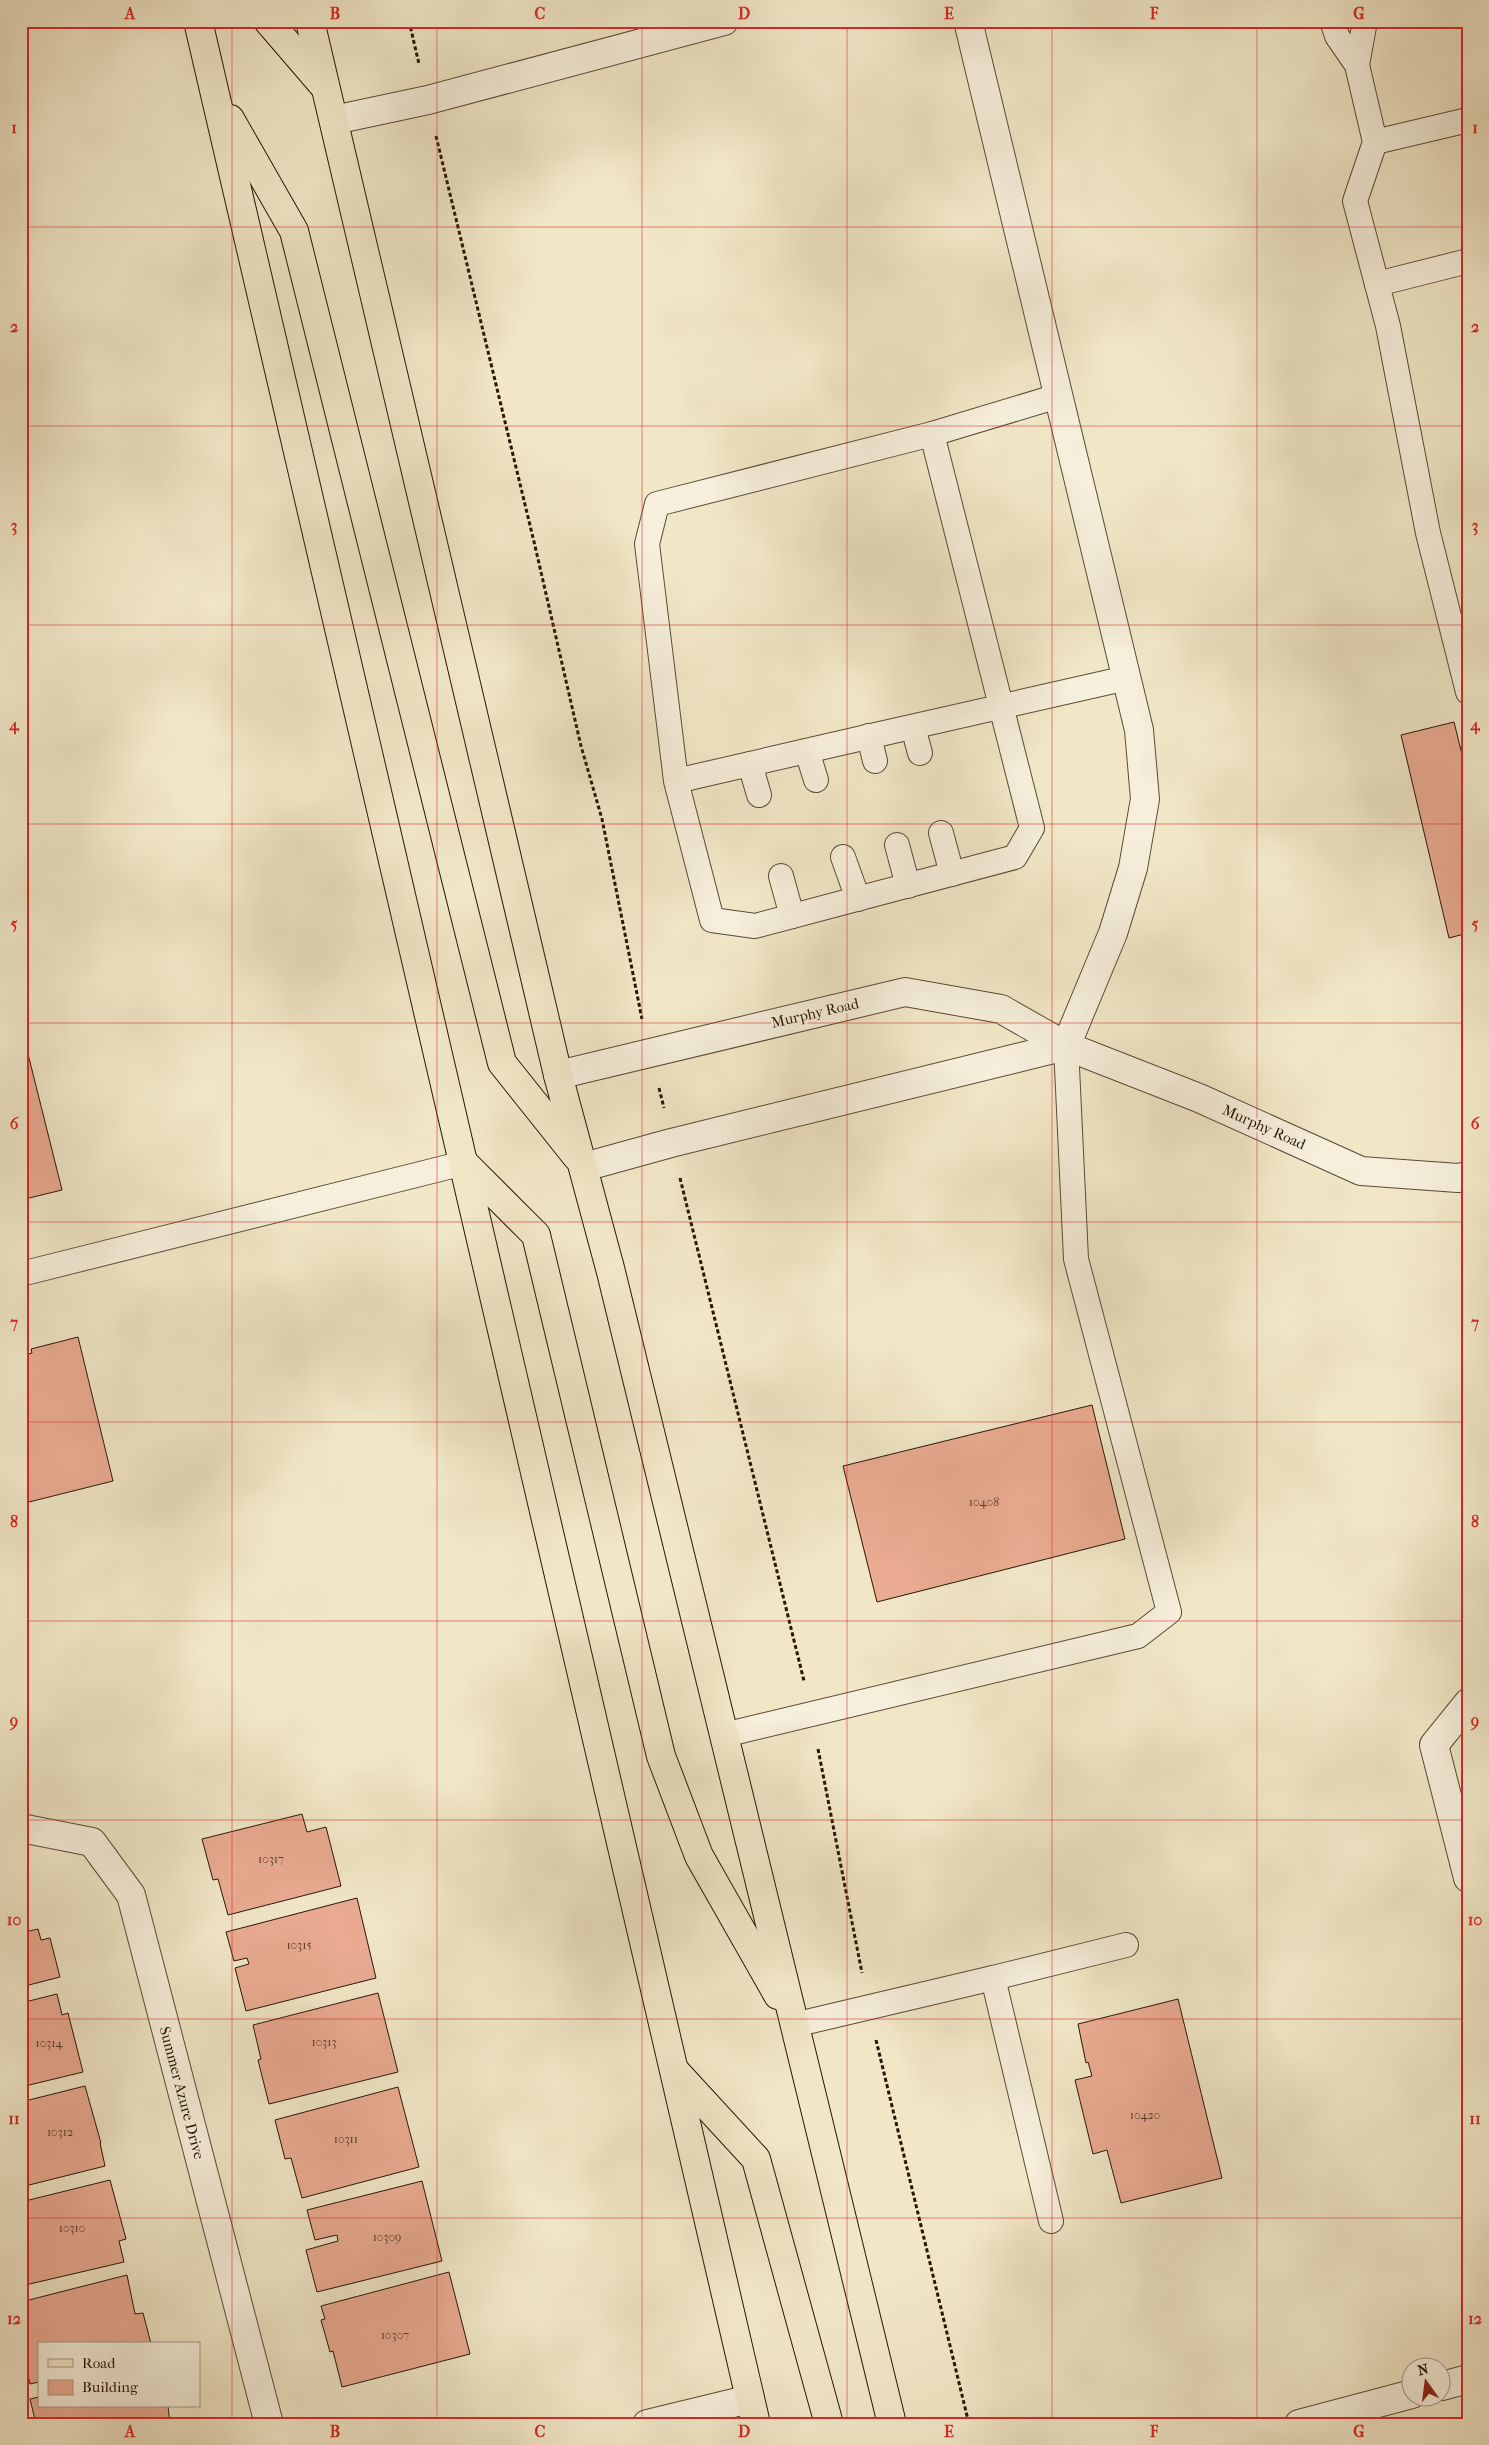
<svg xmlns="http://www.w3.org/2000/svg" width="1489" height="2445" viewBox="0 0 1489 2445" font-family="'IM FELL French Canon',serif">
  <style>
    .building { fill: #eaab92; stroke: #281506 }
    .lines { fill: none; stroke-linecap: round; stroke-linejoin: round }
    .service-casing { stroke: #5a4a36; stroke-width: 26 }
    .minor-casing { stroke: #5a4a36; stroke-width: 30 }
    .primary-casing { stroke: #281506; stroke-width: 30 }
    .path { stroke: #281506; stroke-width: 3; stroke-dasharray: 4 2.5; stroke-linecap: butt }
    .service { stroke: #f6efdb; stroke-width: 24 }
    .minor { stroke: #f6efdb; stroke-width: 28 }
    .primary { stroke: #f1e7c7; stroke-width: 28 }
    .grid { fill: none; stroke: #d62828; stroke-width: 1; stroke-opacity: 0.55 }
    .labels { text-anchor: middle; stroke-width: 4.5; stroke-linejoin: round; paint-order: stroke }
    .number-label { font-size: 12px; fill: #583a29 }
    .street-label { font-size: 15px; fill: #281506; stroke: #f6efdb }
    .neatline { fill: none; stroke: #d62828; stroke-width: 2 }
    .grid-label { font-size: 16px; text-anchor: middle; font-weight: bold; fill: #d62828 }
  </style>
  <rect width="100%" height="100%" fill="#f1e7c7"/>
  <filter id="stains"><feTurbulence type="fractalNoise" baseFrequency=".004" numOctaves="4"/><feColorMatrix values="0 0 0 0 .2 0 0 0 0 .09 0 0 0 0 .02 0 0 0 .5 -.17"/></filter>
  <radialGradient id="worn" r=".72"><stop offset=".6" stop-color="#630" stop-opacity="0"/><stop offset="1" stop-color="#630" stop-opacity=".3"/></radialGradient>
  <g class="building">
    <polygon points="1454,722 1468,779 1468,933 1449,938 1401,735"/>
    <polygon points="26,1046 62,1190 21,1200 21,1048"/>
    <polygon points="78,1337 113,1481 21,1504 21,1356 32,1353 31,1349"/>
    <polygon points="1092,1405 1125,1539 877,1602 843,1466"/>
    <polygon points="302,1814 307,1832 326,1827 341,1886 228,1915 218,1879 213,1880 202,1839"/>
    <polygon points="357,1898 376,1978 246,2011 235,1968 249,1964 247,1958 234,1961 226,1932"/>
    <polygon points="38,1929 41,1940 50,1938 60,1977 21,1987 21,1933"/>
    <polygon points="378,1993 398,2072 269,2104 258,2060 261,2059 253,2025"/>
    <polygon points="57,1994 62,2015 68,2013 83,2072 21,2087 21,2003"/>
    <polygon points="1178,1999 1222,2178 1121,2203 1107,2150 1093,2154 1075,2080 1092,2076 1088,2062 1086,2063 1078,2024"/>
    <polygon points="85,2086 101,2143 100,2143 105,2166 21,2187 21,2102"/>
    <polygon points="398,2087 419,2167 302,2198 291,2158 285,2159 275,2120"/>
    <polygon points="110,2180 126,2239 119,2241 124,2262 21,2286 21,2202"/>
    <polygon points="422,2181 442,2261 317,2292 306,2250 338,2241 337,2235 315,2240 307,2210"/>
    <polygon points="449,2272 470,2354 342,2387 333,2351 330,2352 321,2320 325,2319 321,2306"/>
    <polygon points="127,2275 135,2314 143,2313 151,2344 39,2344 39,2382 30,2384 21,2349 21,2302"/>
    <polygon points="39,2397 39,2406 168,2406 170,2424 36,2424 30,2399"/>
  </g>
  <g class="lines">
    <g class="service-casing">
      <g id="service">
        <polyline points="1332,21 1337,36 1357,65 1375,142 1355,201 1388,326 1428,533 1468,692"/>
        <polyline points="1357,65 1365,21"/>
        <polyline points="1375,142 1468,120"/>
        <polyline points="1377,284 1468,261"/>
        <polyline points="932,434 1058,396"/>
        <polyline points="913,727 920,753"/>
        <polyline points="869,736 875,761"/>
        <polyline points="807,751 816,780"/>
        <polyline points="750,764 759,795"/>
        <path d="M676,781L647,544L657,504L932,434L1032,828L1015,857L755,926L712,920L676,781C826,746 977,712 1127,678"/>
        <polyline points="941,833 952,874"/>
        <polyline points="897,845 908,886"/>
        <polyline points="843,857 858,899"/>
        <polyline points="781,876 792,916"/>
        <polyline points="21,1274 464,1163"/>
        <polyline points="724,1735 1138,1636 1169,1612 1076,1259 1066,1046"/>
        <polyline points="993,1978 1126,1945"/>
        <polyline points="794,2025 993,1978 1051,2221"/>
      </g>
    </g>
    <g class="minor-casing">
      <g id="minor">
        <polyline points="968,21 1139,730 1145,799 1133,868 1113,933 1066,1046"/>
        <polyline points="334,120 428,100 724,21"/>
        <polyline points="558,1075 905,992 1001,1009 1066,1046 1199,1098 1361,1171 1458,1178 1468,1176"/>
        <polyline points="584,1167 671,1143 1066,1046"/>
        <polyline points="1468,1703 1434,1745 1468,1878"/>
        <polyline points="21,1828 92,1842 131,1895 269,2424"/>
        <polyline points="1442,2386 1468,2379"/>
        <polyline points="647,2424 750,2399"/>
        <polyline points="1299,2424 1412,2394"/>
      </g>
    </g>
    <g class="primary-casing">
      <g id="primary">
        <polyline points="198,21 756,2424"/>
        <polyline points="268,21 323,85"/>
        <polyline points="310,21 558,1075 611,1272 892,2424"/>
        <polyline points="230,119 294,231 502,1063 577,1157"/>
        <polyline points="464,1163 536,1235 661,1756 699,1856 778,1995"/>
        <polyline points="676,2072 756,2159 829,2424"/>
      </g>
    </g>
    <g class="path">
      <polyline points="409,21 419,64"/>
      <polyline points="436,136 535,546 581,746 602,819 642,1019"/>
      <polyline points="659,1088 664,1108"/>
      <polyline points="680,1178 804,1681"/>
      <polyline points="818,1749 862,1973"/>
      <polyline points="876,2040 969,2424"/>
    </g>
    <use href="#service" class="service"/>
    <use href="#minor" class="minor"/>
    <use href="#primary" class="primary"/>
  </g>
  <path class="grid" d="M232,21V2424M437,21V2424M642,21V2424M847,21V2424M1052,21V2424M1257,21V2424M21,227H1468M21,426H1468M21,625H1468M21,824H1468M21,1023H1468M21,1222H1468M21,1422H1468M21,1621H1468M21,1820H1468M21,2019H1468M21,2218H1468"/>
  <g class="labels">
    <g class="number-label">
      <text x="984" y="1506">10408</text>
      <text x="271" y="1863">10317</text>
      <text x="299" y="1949">10315</text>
      <text x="324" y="2046">10313</text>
      <text x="49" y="2047">10314</text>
      <text x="1145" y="2119">10420</text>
      <text x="60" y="2136">10312</text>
      <text x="346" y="2143">10311</text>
      <text x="72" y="2232">10310</text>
      <text x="387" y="2241">10309</text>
      <text x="395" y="2339">10307</text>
    </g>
    <g class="street-label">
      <text transform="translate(815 1013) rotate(-13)" y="5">Murphy Road</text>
      <text transform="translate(1264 1127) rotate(24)" y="5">Murphy Road</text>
      <text transform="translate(182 2093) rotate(75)" y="5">Summer Azure Drive</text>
    </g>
  </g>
  <rect width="1489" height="2445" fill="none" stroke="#f1e7c7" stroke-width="55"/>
  <rect x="38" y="2342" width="162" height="65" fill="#f6efdb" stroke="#a49886"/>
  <rect x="48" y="2359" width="25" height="8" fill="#f1e7c7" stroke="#a49886"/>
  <text x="82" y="2368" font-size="15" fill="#281506">Road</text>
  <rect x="48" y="2380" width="25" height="15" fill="#eaab92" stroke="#a49886"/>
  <text x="82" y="2392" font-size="15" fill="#281506">Building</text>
  <g transform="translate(1426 2382) rotate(346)"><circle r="24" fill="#f6efdb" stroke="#a49886"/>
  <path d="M0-4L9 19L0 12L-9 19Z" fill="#8f2418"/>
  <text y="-8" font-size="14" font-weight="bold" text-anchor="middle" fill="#281506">N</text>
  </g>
  <rect x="28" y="28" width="1434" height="2390" class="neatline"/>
  <g class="grid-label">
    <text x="130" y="19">A</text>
    <text x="335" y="19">B</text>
    <text x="540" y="19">C</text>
    <text x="744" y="19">D</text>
    <text x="949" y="19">E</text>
    <text x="1154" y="19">F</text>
    <text x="1359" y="19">G</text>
    <text x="14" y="133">1</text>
    <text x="1475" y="133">1</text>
    <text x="14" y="332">2</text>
    <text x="1475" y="332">2</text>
    <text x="14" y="531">3</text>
    <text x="1475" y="531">3</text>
    <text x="14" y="730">4</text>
    <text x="1475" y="730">4</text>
    <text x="14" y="929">5</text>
    <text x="1475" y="929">5</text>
    <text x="14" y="1129">6</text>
    <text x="1475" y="1129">6</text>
    <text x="14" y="1328">7</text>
    <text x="1475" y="1328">7</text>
    <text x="14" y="1527">8</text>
    <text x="1475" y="1527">8</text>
    <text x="14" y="1726">9</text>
    <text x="1475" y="1726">9</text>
    <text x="14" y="1925">10</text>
    <text x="1475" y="1925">10</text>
    <text x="14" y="2124">11</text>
    <text x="1475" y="2124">11</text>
    <text x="14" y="2324">12</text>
    <text x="1475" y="2324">12</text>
    <text x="130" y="2437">A</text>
    <text x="335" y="2437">B</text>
    <text x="540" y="2437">C</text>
    <text x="744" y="2437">D</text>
    <text x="949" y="2437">E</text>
    <text x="1154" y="2437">F</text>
    <text x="1359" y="2437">G</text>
  </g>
  <rect width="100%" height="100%" filter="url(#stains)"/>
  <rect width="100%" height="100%" fill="url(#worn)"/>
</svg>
